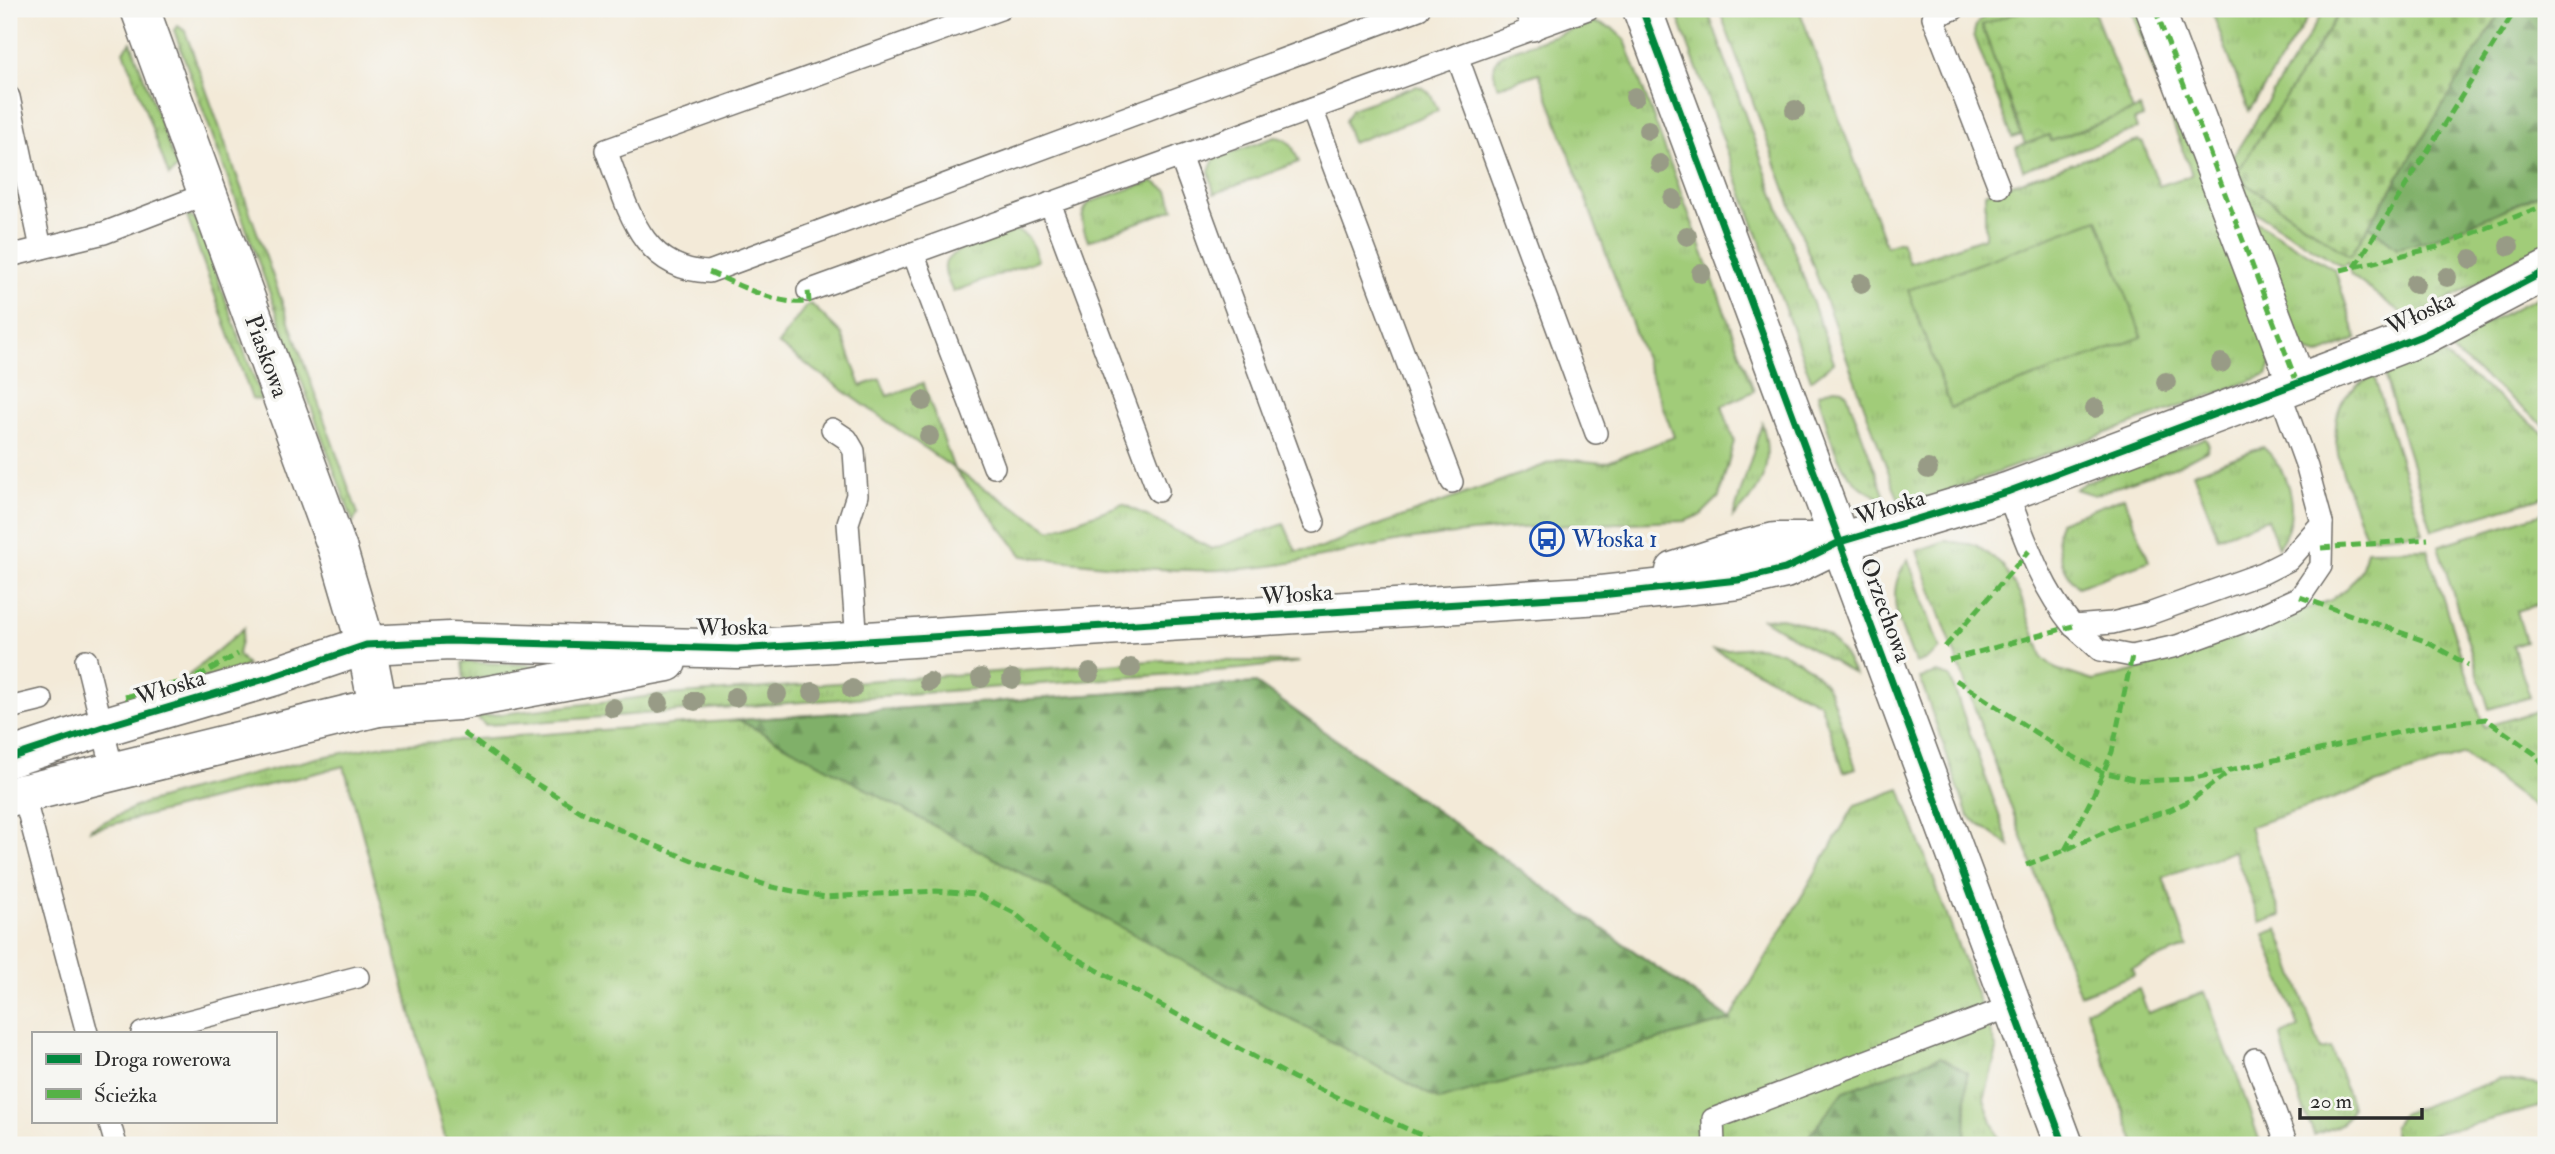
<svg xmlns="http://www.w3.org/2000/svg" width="2555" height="1154" viewBox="0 0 2555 1154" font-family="'IM FELL Double Pica',serif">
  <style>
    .grass { fill: url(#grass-tufts); stroke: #667c52; stroke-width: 2 }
    .forest { fill: url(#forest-firs); stroke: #566e4a; stroke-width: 2 }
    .cemetery { fill: url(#cemetery-stones); stroke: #667c52; stroke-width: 2 }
    .park { fill: url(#park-crowns); stroke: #667c52; stroke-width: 2 }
    .pitch { fill: #a1cc79; stroke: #667c52; stroke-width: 2 }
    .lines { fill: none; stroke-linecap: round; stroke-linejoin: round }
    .lane-casing { stroke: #716e68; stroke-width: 24 }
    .street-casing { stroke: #716e68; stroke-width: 41 }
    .lane { stroke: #fff; stroke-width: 21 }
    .street { stroke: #fff; stroke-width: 38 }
    .quiet { stroke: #56b246; stroke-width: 5; stroke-dasharray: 10 5; stroke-linecap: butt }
    .cycleway-casing { stroke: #f6f6f2; stroke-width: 11 }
    .cycleway { stroke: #00873e; stroke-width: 7 }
    .tree { fill: #989b86 }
    .labels { text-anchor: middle; stroke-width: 7; stroke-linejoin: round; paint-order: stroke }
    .street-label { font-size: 24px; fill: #2b2b2b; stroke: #f6f6f2 }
    .transit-label { font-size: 24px; fill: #164399; stroke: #f6f6f2; text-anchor: start }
  </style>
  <defs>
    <pattern id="grass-tufts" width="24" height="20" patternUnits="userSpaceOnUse" patternTransform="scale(1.75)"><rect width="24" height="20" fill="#a1cc79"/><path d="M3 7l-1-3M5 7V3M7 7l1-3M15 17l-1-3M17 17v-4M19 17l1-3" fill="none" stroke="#8baf69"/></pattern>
    <pattern id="forest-firs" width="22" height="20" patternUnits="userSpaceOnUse" patternTransform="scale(1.75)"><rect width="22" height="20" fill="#80b069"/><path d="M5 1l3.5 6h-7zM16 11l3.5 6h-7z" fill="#698f57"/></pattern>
    <pattern id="cemetery-stones" width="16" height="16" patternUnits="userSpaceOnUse" patternTransform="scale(1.75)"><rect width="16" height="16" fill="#a1cc79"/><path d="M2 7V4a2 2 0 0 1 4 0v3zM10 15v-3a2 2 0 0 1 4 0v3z" fill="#8baf69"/></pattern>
    <pattern id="park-crowns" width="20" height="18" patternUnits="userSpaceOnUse" patternTransform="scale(1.75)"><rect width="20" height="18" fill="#a1cc79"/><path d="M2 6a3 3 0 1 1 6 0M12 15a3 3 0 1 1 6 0" fill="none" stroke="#8baf69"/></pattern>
  </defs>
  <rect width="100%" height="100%" fill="#f6f6f2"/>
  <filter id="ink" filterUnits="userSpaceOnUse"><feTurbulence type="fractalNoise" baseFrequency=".0143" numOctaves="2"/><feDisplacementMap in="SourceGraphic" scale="14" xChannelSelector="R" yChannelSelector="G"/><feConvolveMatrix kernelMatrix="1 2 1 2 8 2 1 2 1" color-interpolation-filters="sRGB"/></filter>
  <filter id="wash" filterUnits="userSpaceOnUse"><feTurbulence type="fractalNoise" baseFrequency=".00686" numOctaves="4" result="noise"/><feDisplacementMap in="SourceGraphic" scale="28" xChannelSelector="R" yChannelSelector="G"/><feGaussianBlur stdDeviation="1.57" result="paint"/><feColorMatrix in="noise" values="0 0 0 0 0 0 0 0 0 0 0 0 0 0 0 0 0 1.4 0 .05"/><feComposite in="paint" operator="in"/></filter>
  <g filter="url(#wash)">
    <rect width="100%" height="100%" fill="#f3ead8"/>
    <g class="grass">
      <polygon points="1675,9 1707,9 1834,362 1811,380"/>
      <polygon points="1719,9 1799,9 1886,246 1901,241 1909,263 1985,237 1985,193 2138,141 2143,143 2159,186 2192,175 2131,9 2144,9 2272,362 2267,375 1927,498 1899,501"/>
      <path d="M1995,9H2026L1982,26L2021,135L2012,138L1974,35C1974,22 1984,16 1995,9Z"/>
      <polygon points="2211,9 2313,9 2249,111"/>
      <path d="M2325,9H2342L2235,176L2350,256L2369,226L2397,248C2449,237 2498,212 2546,191V248L2409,319L2351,275L2347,262L2343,267L2236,200L2224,171Z"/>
      <path d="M1593,22L1612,28L1625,40L1754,391L1722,406L1734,441L1719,497L1701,515L1685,521C1595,524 1503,526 1414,539C1357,547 1300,565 1241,569C1168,574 1096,564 1023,556L954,469L778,344L806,306L811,304L842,334L861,386L880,379L887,396L923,383L954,469L1051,530L1123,504L1212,549L1284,524L1296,551L1322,548L1349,536L1561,459L1605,463L1674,437L1539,73L1498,87C1493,74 1490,62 1504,53Z"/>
      <polygon points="178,26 185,31 358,514 353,522 174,30"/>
      <polygon points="131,42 177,168 169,176 124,51"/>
      <path d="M1416,86C1430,88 1433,99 1438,111L1352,143L1345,121L1351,109Z"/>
      <polygon points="2140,108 2143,117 2134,120 2137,129 2023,170 2016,147 2049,135 2052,141"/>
      <path d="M1275,137C1291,138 1294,150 1299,162L1214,194L1209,171L1214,159Z"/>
      <path d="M1153,181L1168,191L1174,209L1088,241C1082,226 1078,215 1090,202Z"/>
      <polygon points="186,214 197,221 262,400 252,399"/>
      <polygon points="2243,214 2335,270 2357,339 2318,355 2297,349"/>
      <path d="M1013,230C1030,233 1032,245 1038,260L953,292C949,283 944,274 945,265C947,249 998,235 1013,230Z"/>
      <polygon points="2546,293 2546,427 2443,344"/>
      <polygon points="2436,349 2546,435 2546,496 2432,530 2383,371"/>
      <path d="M2374,376L2423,533L2366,537C2349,487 2303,404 2374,376Z"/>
      <path d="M1834,388L1842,389L1847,394L1886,500C1835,482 1833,441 1818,394Z"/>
      <path d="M1762,423C1774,463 1764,489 1733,517Z"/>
      <polygon points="2205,438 2209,445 2207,450 2179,465 2094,495 2075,489 2088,481"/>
      <path d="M2263,447C2290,471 2302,516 2278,547L2267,519L2218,537L2193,473Z"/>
      <path d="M2124,497L2149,561L2078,587C2061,568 2054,546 2059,522Z"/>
      <polygon points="2546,512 2546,602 2517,611 2526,642 2513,646 2530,697 2489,709 2438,546"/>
      <path d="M1945,541L1976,545L2003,566L2020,595L2043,658L2056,669L2093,681L2146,668L2331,600C2351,586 2362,575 2367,550L2427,549L2484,727L2546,708V816L2464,754L2249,827L2281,916L2261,923L2234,851L2163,877L2188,947L2132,968L2134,975L2080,995L1917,551Z"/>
      <path d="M1908,559L1940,649L1927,659L1915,663C1902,627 1881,595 1908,559Z"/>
      <path d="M1781,618C1801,622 1828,632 1840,649C1846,656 1850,666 1854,674L1763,619Z"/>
      <polygon points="244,628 238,654 247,666 192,683 192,679 189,675"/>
      <path d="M1757,647C1785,649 1816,667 1830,692L1856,768L1844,772L1820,703L1714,650Z"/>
      <polygon points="1165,660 1300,662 1241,669 522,723 485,725 476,717 652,696"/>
      <polygon points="462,662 558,666 558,670 464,680"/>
      <polygon points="1937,673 1950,677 2010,846 1968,816 1920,678"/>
      <polygon points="1256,683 1730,1019 1855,805 1900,789 1997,1050 1984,1100 2001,1145 447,1145 344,766 90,830 91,828 142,804 194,789 317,758 379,746"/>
      <path d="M2278,929L2321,1050L2331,1048L2352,1106C2348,1126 2331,1128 2314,1135C2301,1102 2287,1070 2281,1035L2299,1028L2264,934Z"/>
      <polygon points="2139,989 2148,1013 2205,992 2228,1055 2232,1060 2261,1145 2136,1145 2086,1010"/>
      <polygon points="2500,1079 2546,1086 2546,1105 2394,1145 2393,1128 2401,1114"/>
    </g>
    <g class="forest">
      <path d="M2502,9H2546V191C2498,212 2449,237 2397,248L2369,226Z"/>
      <polygon points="1256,683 1731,1020 1439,1100 739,720"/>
      <polygon points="1940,1057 1967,1072 1965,1145 1802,1145 1844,1091"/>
    </g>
    <polygon class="cemetery" points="2342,9 2502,9 2350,256 2235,176"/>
    <polygon class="park" points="2026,9 2093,9 2133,111 2051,141 2049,135 2025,144 1982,25"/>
    <polygon class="pitch" points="2098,219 2142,337 1951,408 1908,290"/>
  </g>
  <g filter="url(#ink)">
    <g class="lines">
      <g class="lane-casing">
        <g id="lane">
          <path d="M1000,9L606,150C627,204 639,270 709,272L1419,9"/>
          <polyline points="1525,9 1533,30"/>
          <polyline points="1954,9 1933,17 1999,187"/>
          <polyline points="1457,56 1596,433"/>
          <polyline points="9,97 41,248"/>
          <polyline points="1312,109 1452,482"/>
          <polyline points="1180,156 1314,522"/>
          <polyline points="1050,203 1158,491"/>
          <polyline points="913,253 994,467"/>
          <polyline points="9,256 104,233 208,193"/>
          <polyline points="808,291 1588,9"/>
          <polyline points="832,429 847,439 854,451 857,495 848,523 857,642"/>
          <path d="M2007,492C2025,539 2040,586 2073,626L2112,623L2149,614L2263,573L2289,560L2322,523L2307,467L2279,390"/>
          <polyline points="2073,626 2100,650 2132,656 2177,646 2257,617 2300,597 2321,566 2322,523"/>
          <polyline points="86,660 113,771"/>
          <polyline points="9,708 42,700"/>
          <polyline points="21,785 87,1033"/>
          <polyline points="142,1033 358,977"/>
          <polyline points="2255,1059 2287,1145"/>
          <polyline points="109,1121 116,1145"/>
          <polyline points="1714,1145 1713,1119 2012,1006"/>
        </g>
      </g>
      <g class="street-casing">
        <g id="street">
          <polyline points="140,9 338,550 366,645 378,707"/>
          <polyline points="1642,9 2064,1145"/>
          <polyline points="2155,9 2297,383"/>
          <polyline points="1675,571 1730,553 1775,542 1831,542"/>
          <polyline points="9,758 103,727 275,676 366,645 450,641 737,649 1601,595 1738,580 1785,569 1840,542 2007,492 2370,356 2424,335 2546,271"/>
          <polyline points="9,797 378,707 457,701 667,662"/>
        </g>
      </g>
      <use href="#lane" class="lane"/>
      <use href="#street" class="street"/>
      <g class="quiet">
        <polyline points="2155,9 2297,383"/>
        <polyline points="2355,267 2516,9"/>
        <polyline points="2341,270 2437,247 2546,205"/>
        <path d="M709,272C735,283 781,308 809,301L808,291"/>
        <polyline points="2321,548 2428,539"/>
        <polyline points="2300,597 2425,641 2468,665"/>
        <polyline points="1945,647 2029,551"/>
        <polyline points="1949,660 2073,626"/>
        <polyline points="1956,680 2065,752 2102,772 2141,781 2190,779 2431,725 2486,719 2535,754 2546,769"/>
        <polyline points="125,697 193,679 238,654"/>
        <polyline points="463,733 522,775 582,812 644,841 701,864 772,887 825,897 936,891 977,894 1016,914 1045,941 1223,1040 1294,1078 1443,1145"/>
        <polyline points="2065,850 2092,798 2112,752 2132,656"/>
        <polyline points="2026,865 2065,850 2116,827 2170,810 2193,799 2226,774"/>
      </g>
      <g class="cycleway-casing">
        <g id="cycleway">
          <polyline points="1642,9 2064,1145"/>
          <polyline points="9,758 103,727 275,676 366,645 450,641 737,649 1601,595 1738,580 1785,569 1840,542 2007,492 2370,356 2424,335 2546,271"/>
        </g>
      </g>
      <use href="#cycleway" class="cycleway"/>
    </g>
    <g class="tree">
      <circle cx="1635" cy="97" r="10"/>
      <circle cx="1795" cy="110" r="10"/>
      <circle cx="1648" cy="130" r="10"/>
      <circle cx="1660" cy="164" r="10"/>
      <circle cx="1673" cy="199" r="10"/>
      <circle cx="1687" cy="236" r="10"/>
      <circle cx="2509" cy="246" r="10"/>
      <circle cx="2471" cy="259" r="10"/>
      <circle cx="1701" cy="273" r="10"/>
      <circle cx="2447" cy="277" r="10"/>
      <circle cx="1861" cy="283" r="10"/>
      <circle cx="2415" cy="284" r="10"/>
      <circle cx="2221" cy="363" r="10"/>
      <circle cx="2166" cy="382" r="10"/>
      <circle cx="923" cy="401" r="10"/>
      <circle cx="2095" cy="408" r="10"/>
      <circle cx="929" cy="436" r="10"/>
      <circle cx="1928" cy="469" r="10"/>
      <circle cx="1131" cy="668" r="10"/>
      <circle cx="1090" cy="673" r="10"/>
      <circle cx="981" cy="678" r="10"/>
      <circle cx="1012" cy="679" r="10"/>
      <circle cx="929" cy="682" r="10"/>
      <circle cx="852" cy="689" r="10"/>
      <circle cx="813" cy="692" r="10"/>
      <circle cx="777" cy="694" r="10"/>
      <circle cx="735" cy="697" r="10"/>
      <circle cx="695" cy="701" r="10"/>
      <circle cx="659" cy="703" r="10"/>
      <circle cx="613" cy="708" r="10"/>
    </g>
  </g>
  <defs>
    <g id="bus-ring" transform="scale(1.75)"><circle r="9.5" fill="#f6f6f2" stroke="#1a4fb4" stroke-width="1.5"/><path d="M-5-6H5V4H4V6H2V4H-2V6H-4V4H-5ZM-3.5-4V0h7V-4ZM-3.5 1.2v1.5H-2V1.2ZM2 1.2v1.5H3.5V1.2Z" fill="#1a4fb4"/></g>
  </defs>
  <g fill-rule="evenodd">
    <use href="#bus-ring" x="1547" y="539"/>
  </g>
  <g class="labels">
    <g class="street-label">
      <text transform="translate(2420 313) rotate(-25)" y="8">Włoska</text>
      <text transform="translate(267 356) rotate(70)" y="8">Piaskowa</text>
      <text transform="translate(1890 507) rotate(-17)" y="8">Włoska</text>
      <text transform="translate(1297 594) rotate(-4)" y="8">Włoska</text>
      <text transform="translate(1886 610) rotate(70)" y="8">Orzechowa</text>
      <text transform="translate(732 627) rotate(-1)" y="8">Włoska</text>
      <text transform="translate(170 687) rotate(-17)" y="8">Włoska</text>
    </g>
    <g class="transit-label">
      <text x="1572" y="547">Włoska 1</text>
    </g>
  </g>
  <rect width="2555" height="1154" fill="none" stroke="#f6f6f2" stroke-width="35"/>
  <rect x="32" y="1032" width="245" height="91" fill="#f6f6f2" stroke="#a5a5a2" stroke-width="2"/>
  <rect x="46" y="1054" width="35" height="10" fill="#00873e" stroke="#a5a5a2" stroke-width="2"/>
  <text x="94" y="1066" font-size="21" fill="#2b2b2b">Droga rowerowa</text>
  <rect x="46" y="1089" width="35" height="10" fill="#56b246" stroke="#a5a5a2" stroke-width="2"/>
  <text x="94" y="1102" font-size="21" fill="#2b2b2b">Ścieżka</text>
  <path d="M2300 1108v10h122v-10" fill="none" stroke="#2b2b2b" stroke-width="3.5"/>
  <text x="2310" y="1108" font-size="21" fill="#2b2b2b" stroke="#f6f6f2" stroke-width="5" paint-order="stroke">20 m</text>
</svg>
